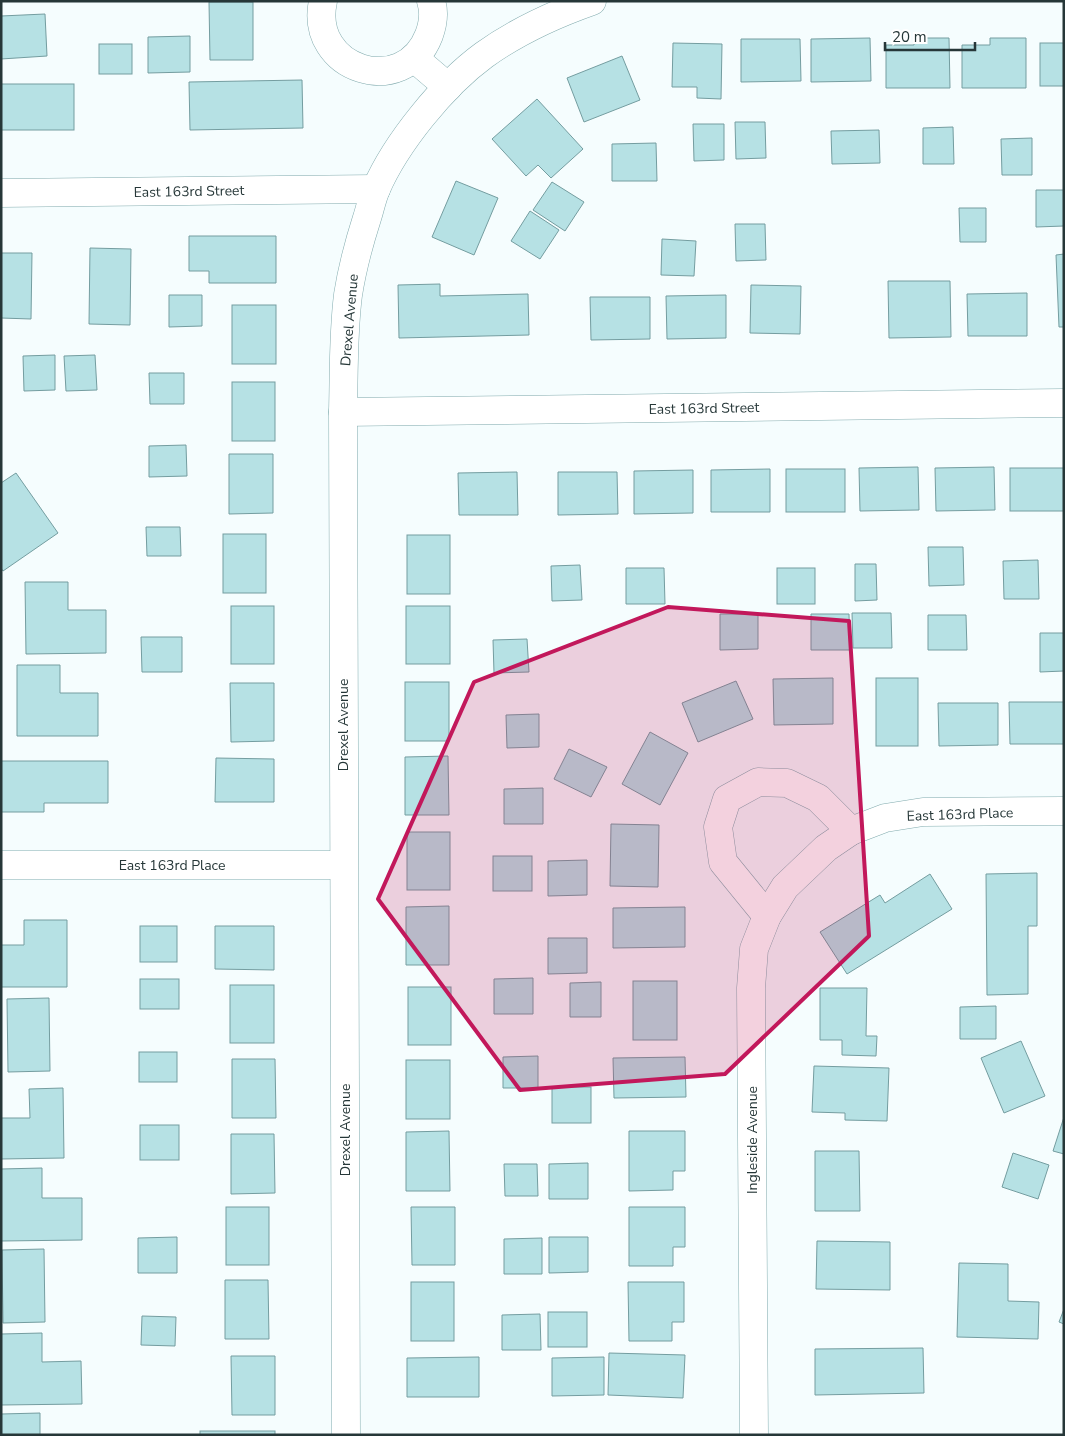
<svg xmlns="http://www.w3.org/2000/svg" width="1065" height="1436" viewBox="0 0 1065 1436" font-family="'Nunito Sans',sans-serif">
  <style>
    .building { fill: #b6e1e4; stroke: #749da0 }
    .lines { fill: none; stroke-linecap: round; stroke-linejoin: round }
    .minor-casing { stroke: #82abae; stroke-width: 29 }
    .minor { stroke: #fff; stroke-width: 28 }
    .marked { fill: #c2185b; fill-opacity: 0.2; stroke: #c2185b; stroke-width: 4; stroke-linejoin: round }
    .labels { text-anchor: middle; stroke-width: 4; stroke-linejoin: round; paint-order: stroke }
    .street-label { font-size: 14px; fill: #263738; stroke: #fff }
  </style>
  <rect width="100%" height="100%" fill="#f5fdfe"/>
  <g class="building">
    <polygon points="209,2 253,2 253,60 210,60"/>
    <polygon points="45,14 47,56 1,59 1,16"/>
    <polygon points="190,36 190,72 148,73 148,37"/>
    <polygon points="870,38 871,81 811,82 811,39"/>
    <polygon points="914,38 949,38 950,88 886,88 886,45 914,45"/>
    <polygon points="990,38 1026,38 1026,88 962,88 962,45 990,45"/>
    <polygon points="741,39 800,39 801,81 741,82"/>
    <polygon points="673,43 722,44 721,99 697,98 697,87 672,87"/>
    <rect x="1040" y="43" width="24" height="43"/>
    <rect x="99" y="44" width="33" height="30"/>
    <polygon points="622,56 640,100 584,122 567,78"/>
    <polygon points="302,80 303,128 190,130 189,82"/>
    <rect x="1" y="84" width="73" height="46"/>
    <polygon points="537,99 583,149 551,178 538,165 526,176 492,139"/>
    <polygon points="735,122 765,122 766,158 736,159"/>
    <polygon points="693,124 724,124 724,160 694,161"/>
    <polygon points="953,127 954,164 923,164 923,128"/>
    <polygon points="879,130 880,163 832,164 831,131"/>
    <polygon points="1032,138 1032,175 1002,175 1001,139"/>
    <polygon points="656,143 657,181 612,181 612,144"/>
    <polygon points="456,181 498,198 474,255 432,237"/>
    <polygon points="552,182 584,202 565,231 533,210"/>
    <polygon points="1036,190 1064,190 1064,226 1036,227"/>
    <polygon points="959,208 986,208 986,242 960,242"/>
    <polygon points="530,211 559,230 540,259 511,241"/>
    <polygon points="735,224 765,224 766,260 736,261"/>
    <polygon points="189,236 276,236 276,283 209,283 209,271 189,271"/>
    <polygon points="662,239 696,241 694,276 661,275"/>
    <polygon points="90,248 131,249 130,325 89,324"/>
    <polygon points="1,253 32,253 31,319 1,318"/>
    <polygon points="1064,254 1064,327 1059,327 1056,255"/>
    <polygon points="888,281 950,281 951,337 889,338"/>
    <polygon points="440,284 440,296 528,294 529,335 399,338 398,285"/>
    <polygon points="751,285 801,286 800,334 750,333"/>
    <polygon points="1027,293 1027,336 968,336 967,294"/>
    <polygon points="169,295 202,295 202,326 169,327"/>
    <polygon points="726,295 726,338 667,339 666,296"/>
    <polygon points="590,297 650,297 650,339 591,340"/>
    <rect x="232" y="305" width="44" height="59"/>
    <polygon points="55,355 55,390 24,391 23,356"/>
    <polygon points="95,355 97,390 66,391 64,356"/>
    <polygon points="149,373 184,373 184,404 150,404"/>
    <rect x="232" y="382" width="43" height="59"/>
    <polygon points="186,445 187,476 149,477 149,446"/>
    <polygon points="229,454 273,454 273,513 229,514"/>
    <polygon points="918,467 919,510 860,511 859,468"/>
    <polygon points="994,467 995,510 936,511 935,468"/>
    <rect x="1010" y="468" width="54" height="43"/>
    <polygon points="770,469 770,512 711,512 711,470"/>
    <rect x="786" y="469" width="59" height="43"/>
    <polygon points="693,470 693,513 634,514 634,471"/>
    <polygon points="517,472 518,515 459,515 458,473"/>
    <polygon points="558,472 617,472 618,514 558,515"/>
    <polygon points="16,473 58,533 3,571 1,568 1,483"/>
    <polygon points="146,527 180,527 181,556 147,556"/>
    <rect x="223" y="534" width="43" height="59"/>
    <rect x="407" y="535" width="43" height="59"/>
    <polygon points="928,547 963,547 964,585 929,586"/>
    <polygon points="1038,560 1039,599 1004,599 1003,561"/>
    <polygon points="855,564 876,564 877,600 855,601"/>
    <polygon points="580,565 582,600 552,601 551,566"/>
    <polygon points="626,568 664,568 665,604 626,604"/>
    <rect x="777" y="568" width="38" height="36"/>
    <polygon points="25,582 68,582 68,610 106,610 106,653 26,654"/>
    <rect x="231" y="606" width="43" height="58"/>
    <rect x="406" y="606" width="44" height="58"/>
    <polygon points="852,613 891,613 892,648 853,648"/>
    <polygon points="720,614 758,614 758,649 720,650"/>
    <polygon points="811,614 849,614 850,650 811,650"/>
    <polygon points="928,615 966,615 967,650 928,650"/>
    <polygon points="1040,633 1064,633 1064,671 1040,672"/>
    <polygon points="141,637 182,637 182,672 142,672"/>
    <polygon points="527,639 529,672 494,673 493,640"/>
    <polygon points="17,665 60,665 60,693 98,693 98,736 17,736"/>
    <polygon points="833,678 833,724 774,725 773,679"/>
    <rect x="876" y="678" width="42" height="68"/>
    <polygon points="736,681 753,719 698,742 682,703"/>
    <rect x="405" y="682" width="44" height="59"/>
    <polygon points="230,683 274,683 274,741 231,742"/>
    <polygon points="1009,702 1064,702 1064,744 1010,744"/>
    <polygon points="938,703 998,703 998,745 939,746"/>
    <polygon points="539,714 539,747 507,748 506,715"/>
    <polygon points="650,732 688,753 660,805 622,784"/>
    <polygon points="569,749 607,767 591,797 554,779"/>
    <polygon points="448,756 449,815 405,815 405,757"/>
    <polygon points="216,758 274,759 274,802 215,802"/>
    <polygon points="1,761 108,761 108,803 44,803 44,812 1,812"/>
    <polygon points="543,788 543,824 504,824 504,789"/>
    <polygon points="611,824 659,825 658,887 610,886"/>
    <rect x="407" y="832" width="43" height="58"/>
    <rect x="493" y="856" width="39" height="35"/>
    <polygon points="587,860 587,895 548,896 548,861"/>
    <polygon points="1037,873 1037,926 1028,926 1028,994 987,995 986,874"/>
    <polygon points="930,874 952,909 847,974 820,932 880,895 885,903"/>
    <polygon points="449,906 449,965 406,965 406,907"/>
    <polygon points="685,907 685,947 613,948 613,908"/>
    <polygon points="24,920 67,920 67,987 1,987 1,945 24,945"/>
    <rect x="140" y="926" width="37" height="36"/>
    <polygon points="215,926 274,926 274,970 215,969"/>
    <polygon points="548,938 587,938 587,973 548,974"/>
    <polygon points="533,978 533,1014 494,1014 494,979"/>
    <rect x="140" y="979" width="39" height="30"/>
    <rect x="633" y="981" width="44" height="59"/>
    <polygon points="601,982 601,1017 570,1017 570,983"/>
    <rect x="230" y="985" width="44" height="58"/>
    <rect x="408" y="987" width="43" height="58"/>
    <polygon points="820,988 867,988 866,1036 877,1036 876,1056 842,1055 842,1040 820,1040"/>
    <polygon points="49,998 50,1071 8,1072 7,999"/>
    <polygon points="996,1006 996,1039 960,1039 960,1007"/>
    <polygon points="1021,1041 1045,1096 1004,1113 981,1058"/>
    <rect x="139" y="1052" width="38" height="30"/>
    <polygon points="538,1056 538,1088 503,1088 503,1057"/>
    <polygon points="685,1057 686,1097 614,1098 613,1058"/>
    <polygon points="232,1059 275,1059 276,1118 232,1118"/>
    <rect x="406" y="1060" width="44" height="59"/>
    <polygon points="814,1066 889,1068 887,1121 845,1120 845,1113 812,1112"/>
    <rect x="552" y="1087" width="39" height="36"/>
    <polygon points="63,1088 64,1158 1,1159 1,1118 30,1118 29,1089"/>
    <polygon points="1064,1117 1064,1154 1053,1151"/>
    <rect x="140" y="1125" width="39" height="35"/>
    <polygon points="449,1131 450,1191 406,1191 406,1132"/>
    <polygon points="629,1131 685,1131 685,1171 673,1171 673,1190 629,1191"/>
    <polygon points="231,1134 274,1134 275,1193 231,1194"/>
    <polygon points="815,1151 859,1151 860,1211 815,1211"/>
    <polygon points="1013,1153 1049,1165 1038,1199 1002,1187"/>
    <polygon points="588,1163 588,1199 549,1199 549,1164"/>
    <polygon points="504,1164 537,1164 538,1196 505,1196"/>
    <polygon points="42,1168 42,1198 82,1198 82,1240 1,1241 1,1169"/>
    <rect x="226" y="1207" width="43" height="58"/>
    <polygon points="411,1207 455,1207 455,1265 412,1265"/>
    <polygon points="629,1207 685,1207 685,1247 673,1247 673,1266 629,1266"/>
    <polygon points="177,1237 177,1273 138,1273 138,1238"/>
    <polygon points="549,1237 588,1237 588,1272 549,1273"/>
    <polygon points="542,1238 542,1274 504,1274 504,1239"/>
    <polygon points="817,1241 890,1242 890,1290 816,1289"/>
    <polygon points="44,1249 45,1322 3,1323 2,1250"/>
    <polygon points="959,1263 1008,1264 1008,1301 1039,1302 1038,1339 957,1337"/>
    <polygon points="225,1280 268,1280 269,1339 225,1339"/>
    <rect x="411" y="1282" width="43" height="59"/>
    <polygon points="628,1282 684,1282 684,1322 672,1322 672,1341 629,1341"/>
    <polygon points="1064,1309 1064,1324 1059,1322"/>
    <rect x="548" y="1312" width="39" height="35"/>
    <polygon points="540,1314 541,1350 502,1350 502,1315"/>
    <polygon points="142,1316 176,1317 175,1346 141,1345"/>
    <polygon points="42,1333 42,1362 81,1361 82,1404 1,1405 1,1334"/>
    <polygon points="923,1348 924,1393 815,1395 815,1349"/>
    <polygon points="609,1353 685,1355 683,1398 608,1395"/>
    <polygon points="231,1356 275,1356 275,1415 232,1415"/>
    <polygon points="479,1357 479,1397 407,1397 407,1358"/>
    <polygon points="604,1357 604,1395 552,1396 552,1358"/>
    <polygon points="40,1413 40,1435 1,1435 1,1414"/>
    <rect x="200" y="1431" width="75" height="4"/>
  </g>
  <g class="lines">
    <g class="minor-casing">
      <g id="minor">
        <path d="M323,1C308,70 404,100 429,35C433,24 435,13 431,1"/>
        <polyline points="414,58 448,87"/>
        <polyline points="1,193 376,189"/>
        <polyline points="343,412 1064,403"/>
        <polyline points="1,865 343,865"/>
        <polyline points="767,916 723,862 718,827 727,799 758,782 787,783 818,798 851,831"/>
        <path d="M346,1435L343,412C344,373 343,334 348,295C352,269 359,243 367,218C370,209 372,198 376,189C396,143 443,85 484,55C516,32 555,14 592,1"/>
        <polyline points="754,1435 751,988 754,949 767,916 785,887 826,848 851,831 885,818 923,812 1064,811"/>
      </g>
    </g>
    <use href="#minor" class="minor"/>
  </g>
  <path class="marked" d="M668,607L849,621L869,936L725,1074L520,1090L378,899L474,682Z"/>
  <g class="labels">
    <g class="street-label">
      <text transform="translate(189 191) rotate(-1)" y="5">East 163rd Street</text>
      <text transform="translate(349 320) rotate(-85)" y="5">Drexel Avenue</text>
      <text transform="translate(704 408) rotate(-1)" y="5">East 163rd Street</text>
      <text transform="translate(343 725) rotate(-90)" y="5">Drexel Avenue</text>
      <text transform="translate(960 814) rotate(-2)" y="5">East 163rd Place</text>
      <text x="172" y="870">East 163rd Place</text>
      <text transform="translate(345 1130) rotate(-90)" y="5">Drexel Avenue</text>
      <text transform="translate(752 1140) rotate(-90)" y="5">Ingleside Avenue</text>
    </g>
  </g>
  <rect width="1065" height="1436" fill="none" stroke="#263738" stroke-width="5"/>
  <path d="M885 42v8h90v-8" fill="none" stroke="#263738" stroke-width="2.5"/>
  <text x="892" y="42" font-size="15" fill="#263738" stroke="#ffffff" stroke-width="4" paint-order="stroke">20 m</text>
</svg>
